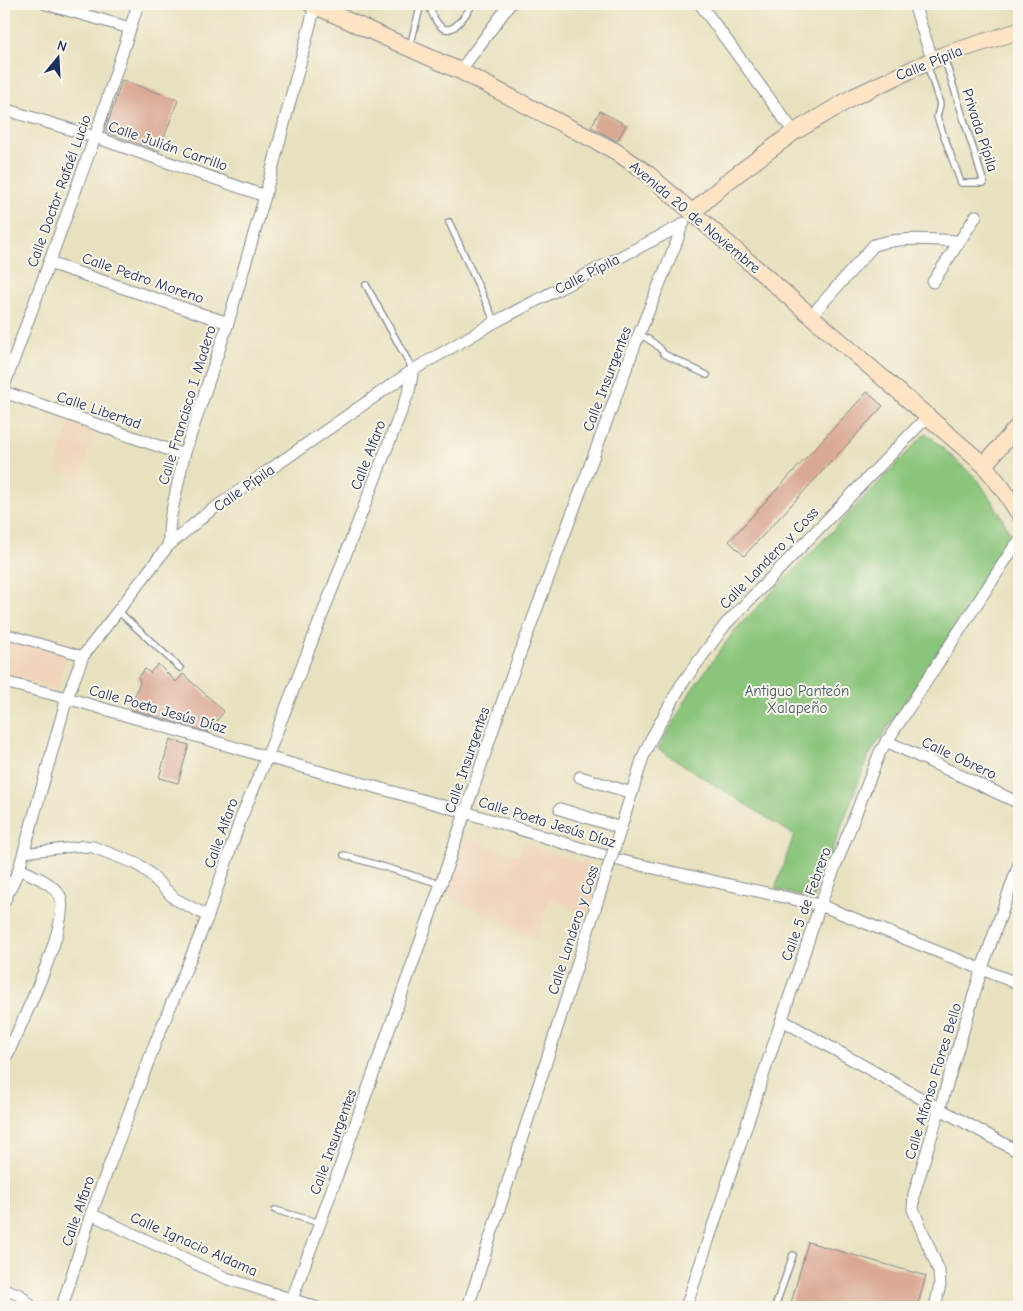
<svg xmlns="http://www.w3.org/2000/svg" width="1023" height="1311" viewBox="0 0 1023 1311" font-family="'Comic Neue',sans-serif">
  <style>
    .built { fill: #f0d5bc }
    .green { fill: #8ac57b; stroke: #527a6c }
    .building { fill: #daa994 }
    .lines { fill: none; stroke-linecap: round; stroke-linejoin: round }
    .service-casing { stroke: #82888e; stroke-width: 8 }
    .pedestrian-casing { stroke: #82888e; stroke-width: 11 }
    .minor-casing { stroke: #82888e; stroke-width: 13 }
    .secondary-casing { stroke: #82888e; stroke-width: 18 }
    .service { stroke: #fff; stroke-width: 5.5 }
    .pedestrian { stroke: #fff; stroke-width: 9 }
    .minor { stroke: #fff; stroke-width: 11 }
    .secondary { stroke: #ffe4c6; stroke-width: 16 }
    .minor-bridge-casing { stroke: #82888e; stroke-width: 13; stroke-linecap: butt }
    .minor-bridge { stroke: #fff; stroke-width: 11 }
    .labels { text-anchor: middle; stroke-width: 4; stroke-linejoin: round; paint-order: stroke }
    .street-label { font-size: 15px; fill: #1b2f5e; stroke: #fbf7ec }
    .park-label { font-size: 15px; fill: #3c5c67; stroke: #fbf7ec }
  </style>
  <rect width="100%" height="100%" fill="#fbf7ec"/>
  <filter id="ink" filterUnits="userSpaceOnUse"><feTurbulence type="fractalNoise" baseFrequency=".02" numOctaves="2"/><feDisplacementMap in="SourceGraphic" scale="10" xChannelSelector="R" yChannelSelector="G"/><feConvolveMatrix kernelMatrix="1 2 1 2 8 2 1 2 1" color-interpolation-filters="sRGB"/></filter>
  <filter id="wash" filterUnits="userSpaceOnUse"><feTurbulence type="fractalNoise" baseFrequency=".0096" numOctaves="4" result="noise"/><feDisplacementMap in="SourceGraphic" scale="20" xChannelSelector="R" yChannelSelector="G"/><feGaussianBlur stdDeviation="1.12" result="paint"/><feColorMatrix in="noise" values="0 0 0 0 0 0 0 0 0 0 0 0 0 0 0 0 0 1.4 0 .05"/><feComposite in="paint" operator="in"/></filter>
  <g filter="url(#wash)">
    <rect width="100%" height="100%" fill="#e8e1bf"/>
    <g class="built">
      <polygon points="69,423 95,432 80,480 55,471"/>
      <polygon points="4,636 67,654 57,690 4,674"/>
      <polygon points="466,839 518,855 522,843 602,869 588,918 550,898 537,940 447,896"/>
    </g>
    <polygon class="green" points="926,433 978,480 1000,514 1013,539 868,757 813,900 775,889 794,835 658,749 691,691 735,630 832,531"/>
    <g id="blocks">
      <g class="building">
        <polygon points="122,80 178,100 159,151 105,132"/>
        <polygon points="600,111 626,125 617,141 591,127"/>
        <polygon points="867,392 883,406 744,556 729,541"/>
        <polygon points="158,664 176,682 183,674 224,711 209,732 130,709 140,682 138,677 145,669 150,673"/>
        <polygon points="170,739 189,745 178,783 159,778"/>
        <polygon points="808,1242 926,1276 917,1307 790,1307"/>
      </g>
    </g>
  </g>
  <g filter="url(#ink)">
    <use href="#blocks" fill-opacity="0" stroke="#82888e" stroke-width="1"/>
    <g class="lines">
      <g class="service-casing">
        <g id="service">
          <path d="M428,4C431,10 434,21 440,26C453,38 466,13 473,4"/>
          <polyline points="410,46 421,4"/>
          <polyline points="927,64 940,104 937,117 961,183 984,183 944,57"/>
          <polyline points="449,222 495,322"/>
          <polyline points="366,285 413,370"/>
          <path d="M639,334C649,339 659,345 664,354L707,375"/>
          <polyline points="118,611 180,668"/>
          <polyline points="344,855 441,884"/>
          <polyline points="275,1210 320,1223"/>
          <polyline points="775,1307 793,1255"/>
        </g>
      </g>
      <g class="pedestrian-casing">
        <g id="pedestrian">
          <polyline points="4,633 83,656"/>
          <polyline points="23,853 82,846"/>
        </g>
      </g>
      <g class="minor-casing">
        <g id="minor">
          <polyline points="46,4 130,28"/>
          <polyline points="700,4 794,132"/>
          <polyline points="914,4 932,59"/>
          <polyline points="460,71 510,4"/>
          <polyline points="4,109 95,137 265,196"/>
          <polyline points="49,263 228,323"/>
          <polyline points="933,282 976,216"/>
          <path d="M811,316L874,245C901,236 931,240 959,241"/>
          <polyline points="4,386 95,137 138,4"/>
          <polyline points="4,392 184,455"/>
          <polyline points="168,546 170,520 184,455 228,323 265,196 315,6"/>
          <polyline points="4,682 67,698 267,757 465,812 618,860 820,905 1019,984"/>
          <polyline points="886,741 1019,803"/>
          <polyline points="580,777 632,793"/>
          <polyline points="560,809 621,828"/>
          <polyline points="82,846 93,847 137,864 148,872 175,899 208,916"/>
          <polyline points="615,846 643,757 650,741 681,685 725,625 927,417"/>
          <polyline points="4,902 19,869 67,698 83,656 168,546 206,514 413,370 495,322 682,225 684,223"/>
          <polyline points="782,1020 940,1109 1019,1152"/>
          <path d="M4,1062C17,1032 72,923 60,896C53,883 32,875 19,869"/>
          <polyline points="91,1214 226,1278 315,1307"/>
          <polyline points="4,1289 20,1295 32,1307"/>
          <polyline points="62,1307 91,1214 156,1041 208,916 241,818 267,757 409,391 413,370"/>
          <polyline points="289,1307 320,1223 441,884 505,694 639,334 677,241 682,225"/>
          <polyline points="468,1307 607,871"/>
          <polyline points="686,1307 820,905 880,752 1014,547 1019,542"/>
          <polyline points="935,1307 940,1285 939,1271 913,1209 914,1194 982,968 1019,864"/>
        </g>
      </g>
      <g class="secondary-casing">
        <g id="secondary">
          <polyline points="311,4 460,71 615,151 647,173 811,316 984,465 1003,489 1019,514"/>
          <polyline points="693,212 728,181 794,132 855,96 943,55 1019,31"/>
          <polyline points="984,465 1019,425"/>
        </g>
      </g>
      <use href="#service" class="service"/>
      <use href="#pedestrian" class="pedestrian"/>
      <use href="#minor" class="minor"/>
      <use href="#secondary" class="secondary"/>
      <g class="minor-bridge-casing">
        <polyline id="minor-bridge" points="607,871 615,846"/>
      </g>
      <use href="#minor-bridge" class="minor-bridge"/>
    </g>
  </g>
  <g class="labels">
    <g class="street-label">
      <text transform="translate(929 63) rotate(-22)" y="5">Calle Pípila</text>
      <text transform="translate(980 130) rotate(72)" y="5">Privada Pípila</text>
      <text transform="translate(168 146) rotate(19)" y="5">Calle Julián Carrillo</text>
      <text transform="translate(59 191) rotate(-70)" y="5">Calle Doctor Rafaél Lucio</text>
      <text transform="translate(695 217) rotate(40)" y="5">Avenida 20 de Noviembre</text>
      <text transform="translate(587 274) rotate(-27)" y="5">Calle Pípila</text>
      <text transform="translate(143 278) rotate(19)" y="5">Calle Pedro Moreno</text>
      <text transform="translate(607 379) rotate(-69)" y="5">Calle Insurgentes</text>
      <text transform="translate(187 405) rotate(-73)" y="5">Calle Francisco I. Madero</text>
      <text transform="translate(99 410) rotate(19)" y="5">Calle Libertad</text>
      <text transform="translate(368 455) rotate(-69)" y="5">Calle Alfaro</text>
      <text transform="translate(244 488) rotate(-35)" y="5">Calle Pípila</text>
      <text transform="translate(769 558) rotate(-46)" y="5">Calle Landero y Coss</text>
      <text transform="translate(158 709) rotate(16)" y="5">Calle Poeta Jesús Díaz</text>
      <text transform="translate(959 758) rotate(25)" y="5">Calle Obrero</text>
      <text transform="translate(467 760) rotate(-71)" y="5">Calle Insurgentes</text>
      <text transform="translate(547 822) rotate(17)" y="5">Calle Poeta Jesús Díaz</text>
      <text transform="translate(221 833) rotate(-70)" y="5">Calle Alfaro</text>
      <text transform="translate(806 904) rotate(-70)" y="5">Calle 5 de Febrero</text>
      <text transform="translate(573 930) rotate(-72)" y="5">Calle Landero y Coss</text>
      <text transform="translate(933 1081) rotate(-73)" y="5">Calle Alfonso Flores Bello</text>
      <text transform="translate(333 1142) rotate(-70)" y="5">Calle Insurgentes</text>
      <text transform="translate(78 1211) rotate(-71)" y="5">Calle Alfaro</text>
      <text transform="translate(194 1244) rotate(24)" y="5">Calle Ignacio Aldama</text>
    </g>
    <g class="park-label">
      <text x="797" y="696">Antiguo Panteón<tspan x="797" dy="17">Xalapeño</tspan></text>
    </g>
  </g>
  <rect width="1023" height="1311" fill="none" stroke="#fbf7ec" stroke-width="20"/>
  <g transform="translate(58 58) rotate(18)" stroke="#fbf7ec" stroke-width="4" paint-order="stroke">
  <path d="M0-4L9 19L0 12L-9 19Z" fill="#1b2f5e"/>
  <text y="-8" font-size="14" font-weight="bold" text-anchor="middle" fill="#1b2f5e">N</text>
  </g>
</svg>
